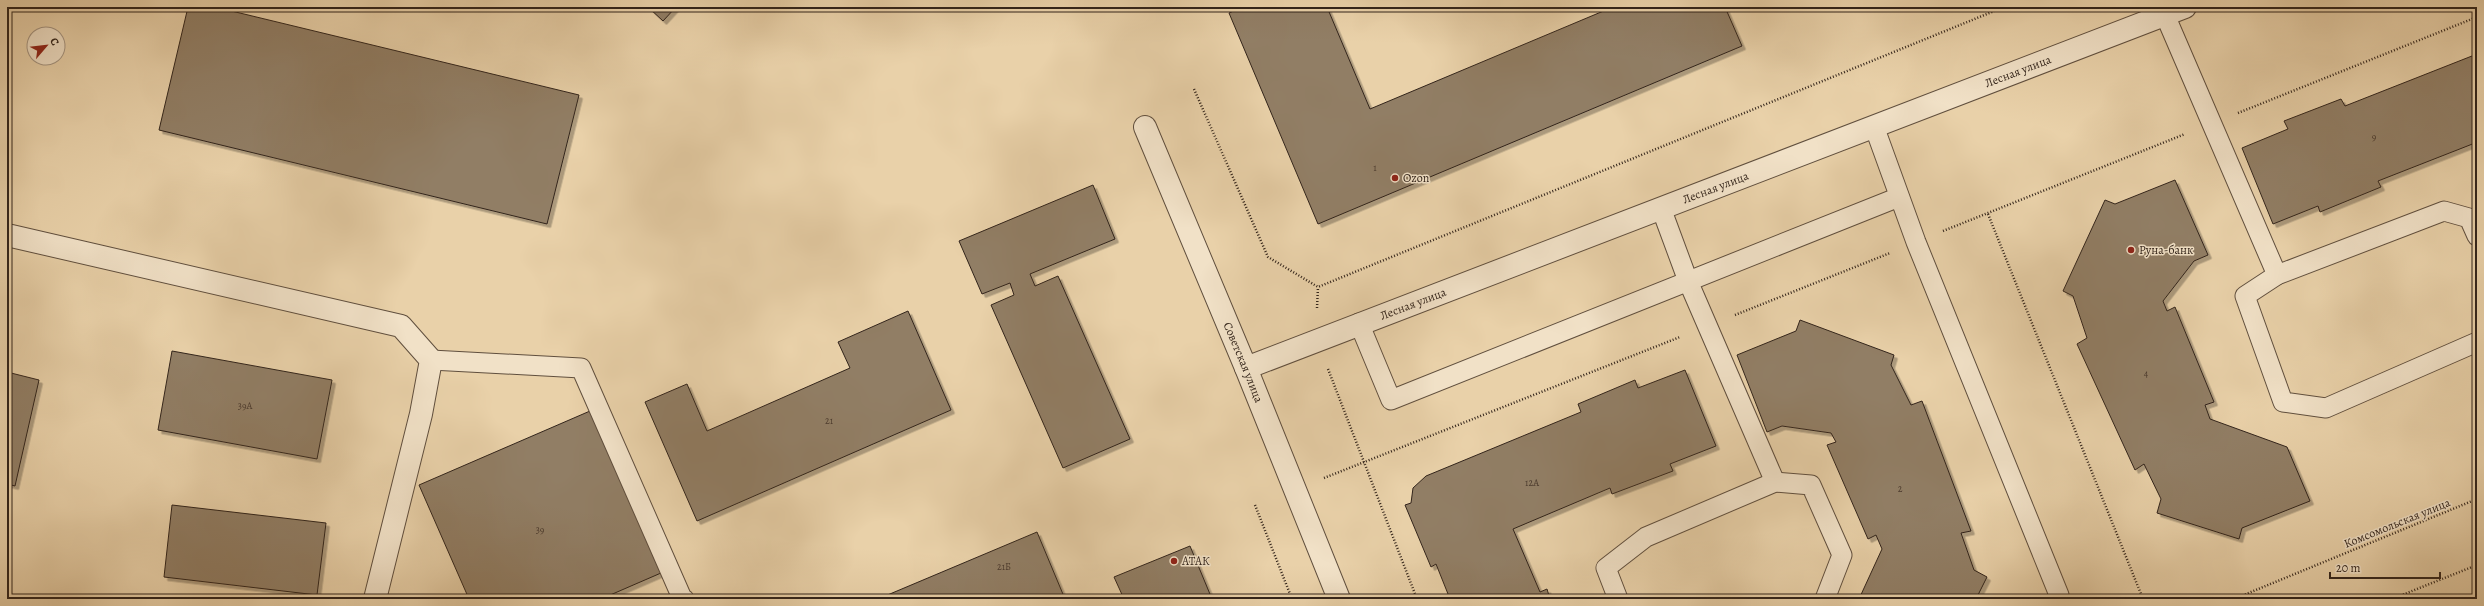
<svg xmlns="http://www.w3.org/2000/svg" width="2484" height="606" viewBox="0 0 2484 606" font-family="Alegreya,serif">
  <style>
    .building { fill: #917e65; stroke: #32241b; filter: url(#shadow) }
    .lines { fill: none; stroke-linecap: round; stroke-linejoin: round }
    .lane-casing { stroke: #604f3e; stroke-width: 21 }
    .street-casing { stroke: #604f3e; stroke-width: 24 }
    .path { stroke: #32241b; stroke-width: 2.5; stroke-dasharray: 1 2; stroke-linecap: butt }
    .lane { stroke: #f1e1c7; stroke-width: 19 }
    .street { stroke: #f1e1c7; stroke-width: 22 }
    .poi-dot { fill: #8f2418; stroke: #f1e1c7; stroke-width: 1.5 }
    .labels { text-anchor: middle; stroke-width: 3; stroke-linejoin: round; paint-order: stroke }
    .number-label { font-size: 10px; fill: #4a3a2e }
    .street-label { font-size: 12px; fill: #32241b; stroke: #f1e1c7 }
    .poi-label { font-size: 12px; fill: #32241b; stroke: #f1e1c7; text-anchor: start }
  </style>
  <defs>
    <filter id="shadow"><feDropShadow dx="3.5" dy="3.5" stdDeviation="0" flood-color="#0004"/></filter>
  </defs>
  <rect width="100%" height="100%" fill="#e9d1a9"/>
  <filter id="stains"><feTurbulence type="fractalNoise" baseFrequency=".005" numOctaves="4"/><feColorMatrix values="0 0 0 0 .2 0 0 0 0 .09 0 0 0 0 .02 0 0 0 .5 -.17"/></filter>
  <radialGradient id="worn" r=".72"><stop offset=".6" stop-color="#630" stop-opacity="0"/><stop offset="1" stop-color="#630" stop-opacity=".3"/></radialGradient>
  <g class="building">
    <polygon points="188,7 215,7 579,95 547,224 159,130"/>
    <polygon points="648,7 676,7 663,21"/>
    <polygon points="1243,7 1327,7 1370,109 1613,7 1725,7 1742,46 1318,224 1229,13"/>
    <polygon points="2477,54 2477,147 2475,143 2378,181 2381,187 2320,212 2318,206 2273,224 2242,148 2288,129 2284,121 2341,99 2345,106"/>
    <polygon points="2175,180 2208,255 2194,261 2163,301 2167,311 2175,307 2214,402 2205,405 2210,419 2287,447 2310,501 2242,528 2239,539 2157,513 2161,499 2144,464 2135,470 2077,344 2087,338 2073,296 2063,291 2105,200 2115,204"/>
    <polygon points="1093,185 1115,239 1030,274 1035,286 1058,276 1130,439 1063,468 991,305 1014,295 1010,283 982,294 959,241"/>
    <polygon points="908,311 951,410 697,521 645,402 687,384 707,431 850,368 838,342"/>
    <polygon points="1800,320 1894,355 1891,365 1911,405 1922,401 1971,531 1961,533 1974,570 1987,577 1976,599 1859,599 1882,549 1876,535 1868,539 1827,445 1836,442 1831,433 1782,426 1767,432 1737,355 1796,331"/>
    <polygon points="172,351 332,380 317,459 158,430"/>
    <polygon points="1685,370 1716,446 1670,464 1673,471 1612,494 1610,488 1513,529 1540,592 1547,589 1550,599 1450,599 1436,564 1431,567 1405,505 1411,503 1413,488 1426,476 1581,412 1578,404 1635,380 1638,388"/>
    <polygon points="7,372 39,380 15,486 7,484"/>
    <polygon points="590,411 661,573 601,599 469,599 419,485"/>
    <polygon points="172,505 326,523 317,595 164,577"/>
    <polygon points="1037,532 1065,599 878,599"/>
    <polygon points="1190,546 1212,599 1124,599 1114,577"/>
  </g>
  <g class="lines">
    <g class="lane-casing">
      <g id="lane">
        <polyline points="2165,15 2277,275"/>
        <polyline points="1874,126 1916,242 2059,595 2056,599"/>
        <polyline points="1661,208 1688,281 1775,482"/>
        <polyline points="2477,236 2469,218 2444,211 2277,275 2245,296 2283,402 2326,408 2477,342"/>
        <polyline points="1359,323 1391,400 1899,197"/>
        <polyline points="431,360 581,368 682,598 684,599"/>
        <polyline points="1618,599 1606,568 1646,537 1775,482 1811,485 1842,555 1825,599"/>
      </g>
    </g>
    <g class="street-casing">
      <g id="street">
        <path id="s1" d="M1145,127L1246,368L1339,599"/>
        <polyline points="7,235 401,326 431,360 421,414 375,599"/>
        <path id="s2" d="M1246,368L2185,7"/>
      </g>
    </g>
    <g class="path">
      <polyline points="1194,89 1268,257 1318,287 2004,7"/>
      <polyline points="2238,113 2477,17"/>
      <polyline points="1988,214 2143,599"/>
      <polyline points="1943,231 2185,134"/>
      <polyline points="1317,308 1318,287"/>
      <polyline points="1735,315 1890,253"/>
      <polyline points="1328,369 1417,599"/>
      <polyline points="1324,478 1680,337"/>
      <polyline points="1255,505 1292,599"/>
      <polyline points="2234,599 2477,499"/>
      <polyline points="2392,599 2477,565"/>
    </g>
    <use href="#lane" class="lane"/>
    <use href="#street" class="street"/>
  </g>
  <g class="poi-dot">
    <circle cx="1395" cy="178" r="4"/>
    <circle cx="2131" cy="250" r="4"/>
    <circle cx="1174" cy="561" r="4"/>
  </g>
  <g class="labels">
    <g class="number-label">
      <text x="2374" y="140">9</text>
      <text x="1375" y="171">1</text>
      <text x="2146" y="377">4</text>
      <text x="245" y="409">39А</text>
      <text x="829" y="424">21</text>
      <text x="1532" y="486">12А</text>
      <text x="1900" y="492">2</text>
      <text x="540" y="533">39</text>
      <text x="1004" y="570">21Б</text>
    </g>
    <g class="street-label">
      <text dy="4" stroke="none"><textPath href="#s2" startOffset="827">Лесная улица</textPath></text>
      <text dy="4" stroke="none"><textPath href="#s2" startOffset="503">Лесная улица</textPath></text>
      <text dy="4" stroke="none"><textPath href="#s2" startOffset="179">Лесная улица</textPath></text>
      <text dy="4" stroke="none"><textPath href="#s1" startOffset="255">Советская улица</textPath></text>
      <text transform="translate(2397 523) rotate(-22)" y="4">Комсомольская улица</text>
    </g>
    <g class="poi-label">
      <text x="1403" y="182">Ozon</text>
      <text x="2139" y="254">Руна-банк</text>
      <text x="1182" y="565">АТАК</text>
    </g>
  </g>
  <rect width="2484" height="606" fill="none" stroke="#e9d1a9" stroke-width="24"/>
  <rect x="8" y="8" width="2468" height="590" fill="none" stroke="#32241b" stroke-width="2"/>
  <rect x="12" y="12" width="2460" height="582" fill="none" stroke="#32241b"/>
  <g transform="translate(46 46) rotate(62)"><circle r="19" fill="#f1e1c7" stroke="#a59582"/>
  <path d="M0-3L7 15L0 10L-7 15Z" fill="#8f2418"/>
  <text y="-6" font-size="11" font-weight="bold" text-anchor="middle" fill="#32241b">С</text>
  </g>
  <path d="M2330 572v6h110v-6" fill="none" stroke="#32241b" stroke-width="2"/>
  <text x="2336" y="572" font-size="12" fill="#32241b" stroke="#f1e1c7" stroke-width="3" paint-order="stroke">20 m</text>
  <rect width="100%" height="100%" filter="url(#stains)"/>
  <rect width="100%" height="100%" fill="url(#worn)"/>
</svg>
